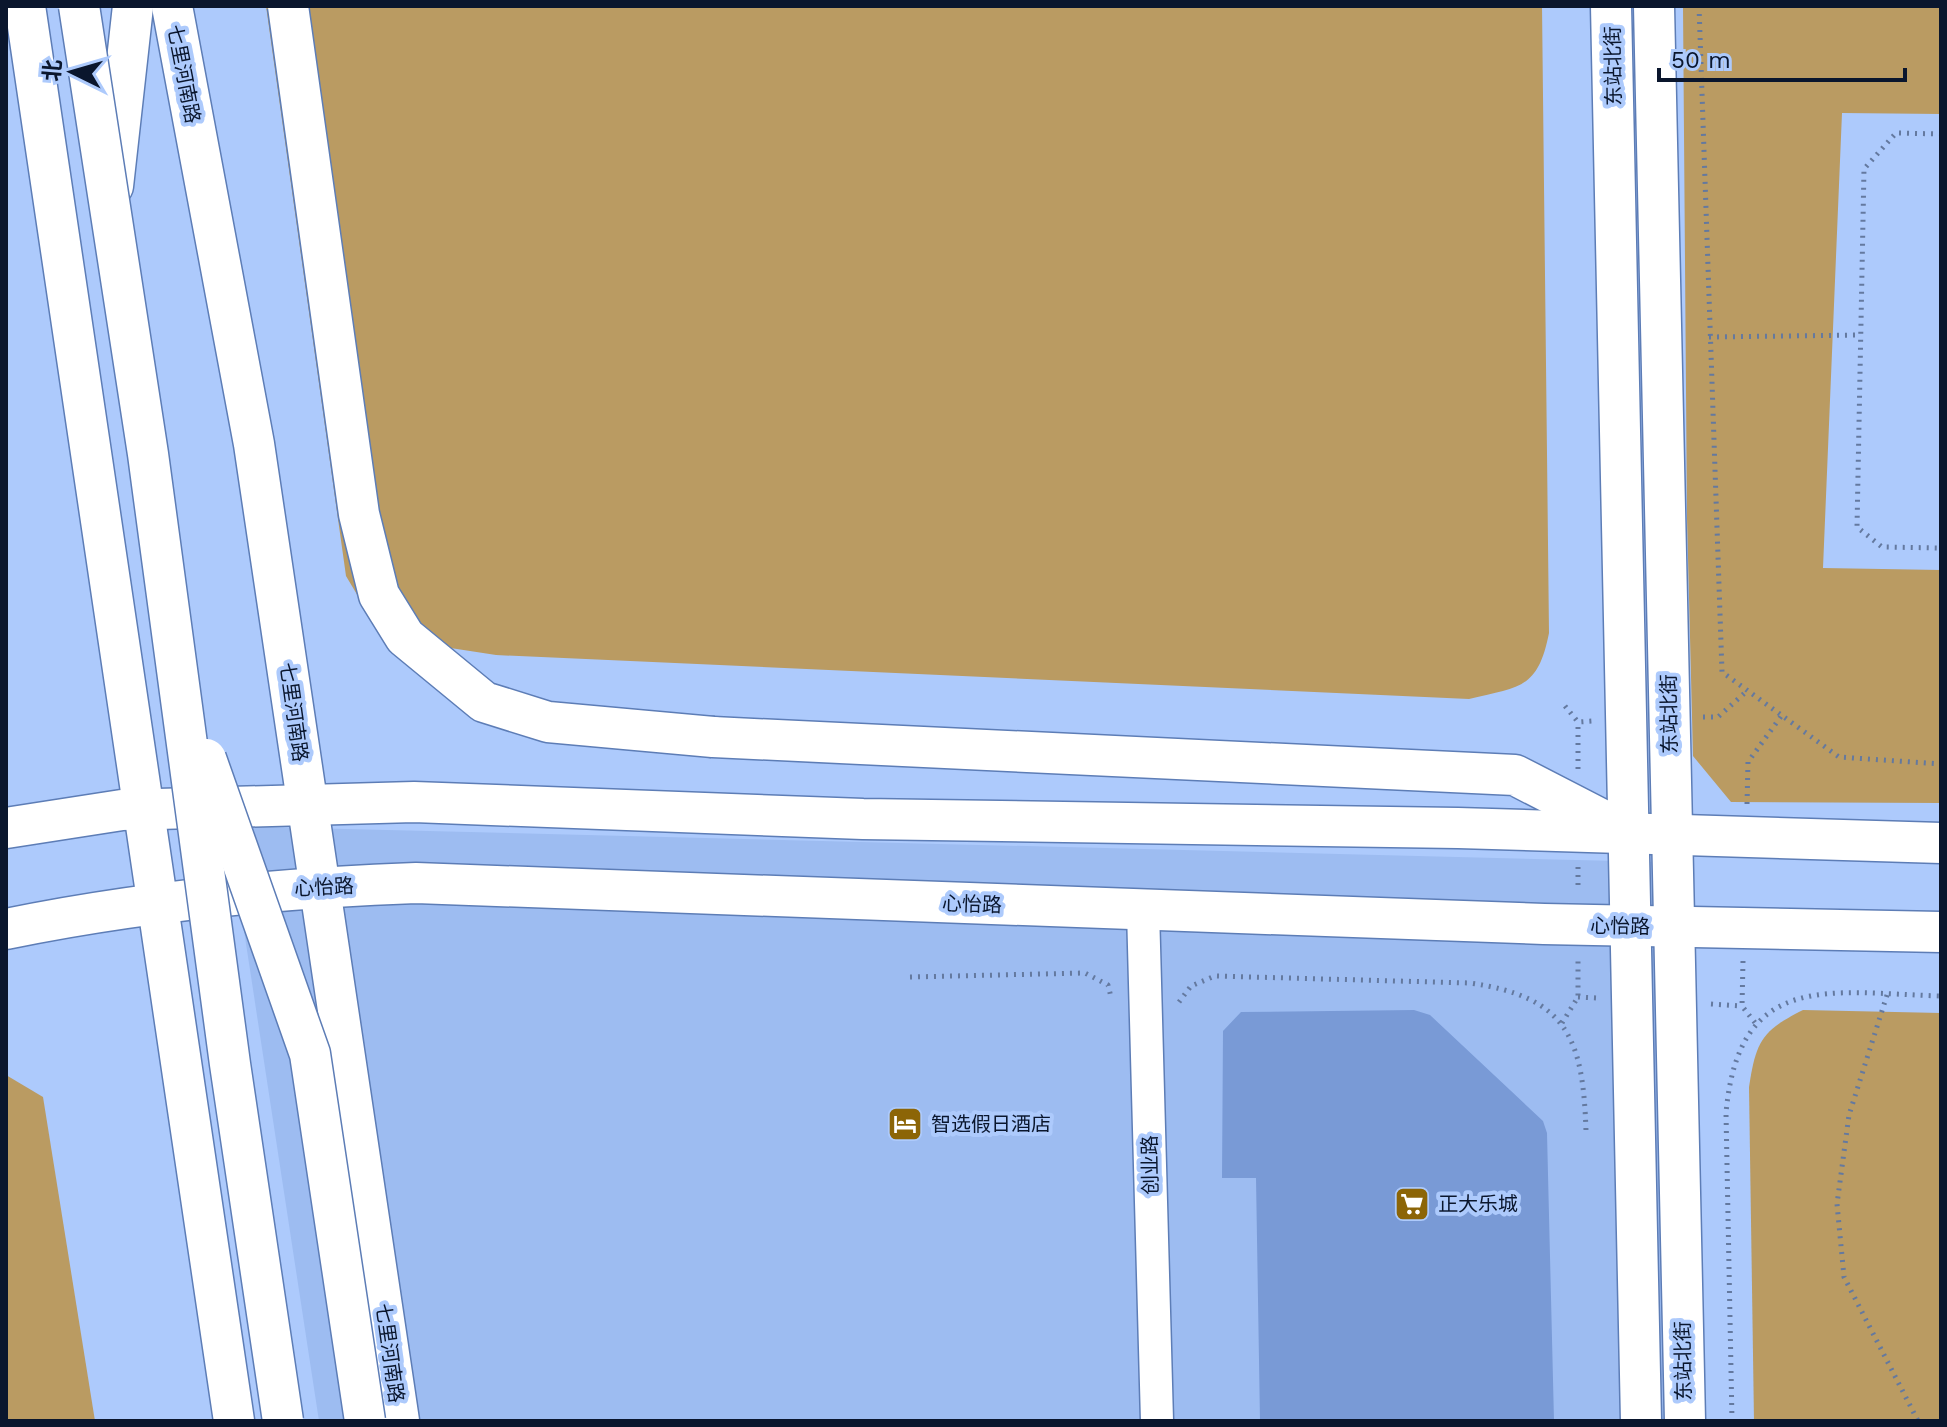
<svg xmlns="http://www.w3.org/2000/svg" width="1947" height="1427" viewBox="0 0 1947 1427" font-family="'Work Sans','Noto Sans SC',sans-serif">
  <style>
    .built { fill: #9dbcf1 }
    .green { fill: #ba9b62 }
    .building { fill: #799ad6 }
    .lines { fill: none; stroke-linecap: round; stroke-linejoin: round }
    .minor-casing { stroke: #5d7db6; stroke-width: 35 }
    .tertiary-casing { stroke: #5d7db6; stroke-width: 43 }
    .path { stroke: #64799f; stroke-width: 5; stroke-dasharray: 2 6; stroke-linecap: butt }
    .minor { stroke: #fff; stroke-width: 32 }
    .tertiary { stroke: #fff; stroke-width: 40 }
    .tertiary-bridge-casing { stroke: #5d7db6; stroke-width: 43; stroke-linecap: butt }
    .tertiary-bridge { stroke: #fff; stroke-width: 40 }
    .labels { text-anchor: middle; stroke-width: 8; stroke-linejoin: round; paint-order: stroke }
    .street-label { font-size: 20px; fill: #0a162d; stroke: #adcafc }
    .poi-label { font-size: 20px; fill: #0a162d; stroke: #adcafc; text-anchor: start }
  </style>
  <rect width="100%" height="100%" fill="#adcafc"/>
  <polygon class="built" points="228,826 1658,862 1667,1421 319,1421"/>
  <g class="green">
    <path d="M266,6H1542L1549,633C1538,689 1520,687 1469,699L496,655L431,645L368,613L346,576Z"/>
    <polygon points="1683,6 1941,6 1941,114 1842,113 1823,568 1941,570 1941,803 1731,802 1693,756 1687,518"/>
    <path d="M1803,1010L1941,1013V1421H1754L1749,1087C1756,1042 1761,1031 1803,1010Z"/>
    <polygon points="6,1075 43,1097 95,1421 6,1421"/>
  </g>
  <polygon class="building" points="1414,1010 1430,1015 1543,1121 1547,1133 1554,1421 1260,1421 1256,1178 1222,1178 1223,1031 1241,1012"/>
  <g class="lines">
    <g class="minor-casing">
      <polyline id="minor" points="1143,910 1157,1421"/>
    </g>
    <g class="tertiary-casing">
      <g id="tertiary">
        <polyline points="25,6 234,1421"/>
        <polyline points="172,6 254,444 399,1421"/>
        <polyline points="1611,6 1641,1421"/>
        <polyline points="1654,6 1685,1421"/>
        <polyline points="113,186 133,6"/>
        <polyline points="713,737 1515,775 1618,828"/>
        <polyline points="6,828 122,810 414,802 863,819 1458,828 1941,843"/>
        <path d="M6,929C142,901 278,888 416,883L1544,924L1941,932"/>
      </g>
    </g>
    <g class="path">
      <polyline points="1699,6 1722,672 1839,757 1941,764"/>
      <polyline points="1941,134 1896,133 1864,169 1857,527 1882,547 1941,548"/>
      <polyline points="1709,337 1861,335"/>
      <polyline points="1565,706 1578,722 1593,721"/>
      <polyline points="1703,717 1718,717 1748,690"/>
      <polyline points="1578,769 1578,722"/>
      <polyline points="1747,804 1748,762 1782,715"/>
      <polyline points="1578,867 1578,889"/>
      <polyline points="1743,961 1742,1006 1756,1024"/>
      <polyline points="910,977 1085,973 1108,985 1111,997"/>
      <polyline points="1887,995 1849,1115 1837,1204 1844,1277 1918,1421"/>
      <polyline points="1578,997 1597,998"/>
      <path d="M1179,1002L1191,986L1215,976L1470,983C1568,997 1583,1039 1586,1131"/>
      <polyline points="1711,1004 1742,1006"/>
      <polyline points="1562,1023 1578,997 1578,959"/>
      <path d="M1732,1421L1726,1113C1739,969 1830,993 1941,996"/>
    </g>
    <use href="#minor" class="minor"/>
    <use href="#tertiary" class="tertiary"/>
    <g class="tertiary-bridge-casing">
      <g id="tertiary-bridge">
        <polyline points="79,6 148,454 230,1064 283,1421"/>
        <polyline points="288,6 359,514 379,595 405,637 484,702 548,722 713,737"/>
        <polyline points="206,759 310,1054 365,1421"/>
      </g>
    </g>
    <use href="#tertiary-bridge" class="tertiary-bridge"/>
  </g>
  <defs>
    <g id="hotel-square" transform="scale(1.8)"><rect x="-9" y="-9" width="18" height="18" rx="4" fill="#8c6507" stroke="#adcafc"/><path d="M-6-4.5h1.5V1H6V5H4.5V3h-9V5H-6ZM-4 0a1.8 1.8 0 1 1 3.6 0ZM.5 0V-2.5h3Q6-2.5 6 0Z" fill="#fff"/></g>
    <g id="supermarket-square" transform="scale(1.8)"><rect x="-9" y="-9" width="18" height="18" rx="4" fill="#8c6507" stroke="#adcafc"/><path d="M-6-5.5h2.5l.6 2H6L4.5 2H-2.5L-4.4-4H-6ZM-1.5 3.2a1.3 1.3 0 1 0 .1 0ZM3 3.2a1.3 1.3 0 1 0 .1 0Z" fill="#fff"/></g>
  </defs>
  <g fill-rule="evenodd">
    <use href="#hotel-square" x="905" y="1124"/>
    <use href="#supermarket-square" x="1412" y="1204"/>
  </g>
  <g class="labels">
    <g class="street-label">
      <text transform="translate(1613 66) rotate(-91)" y="7">东站北街</text>
      <text transform="translate(184 74) rotate(79)" y="7">七里河南路</text>
      <text transform="translate(294 712) rotate(82)" y="7">七里河南路</text>
      <text transform="translate(1669 714) rotate(-91)" y="7">东站北街</text>
      <text transform="translate(324 887) rotate(-3)" y="7">心怡路</text>
      <text transform="translate(972 904) rotate(2)" y="7">心怡路</text>
      <text transform="translate(1620 926) rotate(1)" y="7">心怡路</text>
      <text transform="translate(1150 1165) rotate(-91)" y="7">创业路</text>
      <text transform="translate(390 1353) rotate(82)" y="7">七里河南路</text>
      <text transform="translate(1683 1361) rotate(-91)" y="7">东站北街</text>
    </g>
    <g class="poi-label">
      <text x="931" y="1131">智选假日酒店</text>
      <text x="1438" y="1211">正大乐城</text>
    </g>
  </g>
  <rect width="1947" height="1427" fill="none" stroke="#0a162d" stroke-width="16"/>
  <g transform="translate(72 72) rotate(275)" stroke="#adcafc" stroke-width="6" paint-order="stroke">
  <path d="M0-6L14 30L0 20L-14 30Z" fill="#0a162d"/>
  <text y="-12" font-size="22" font-weight="bold" text-anchor="middle" fill="#0a162d">北</text>
  </g>
  <path d="M1659 68v12h246v-12" fill="none" stroke="#0a162d" stroke-width="4"/>
  <text x="1671" y="68" font-size="24" fill="#0a162d" stroke="#adcafc" stroke-width="6" paint-order="stroke">50 m</text>
</svg>
